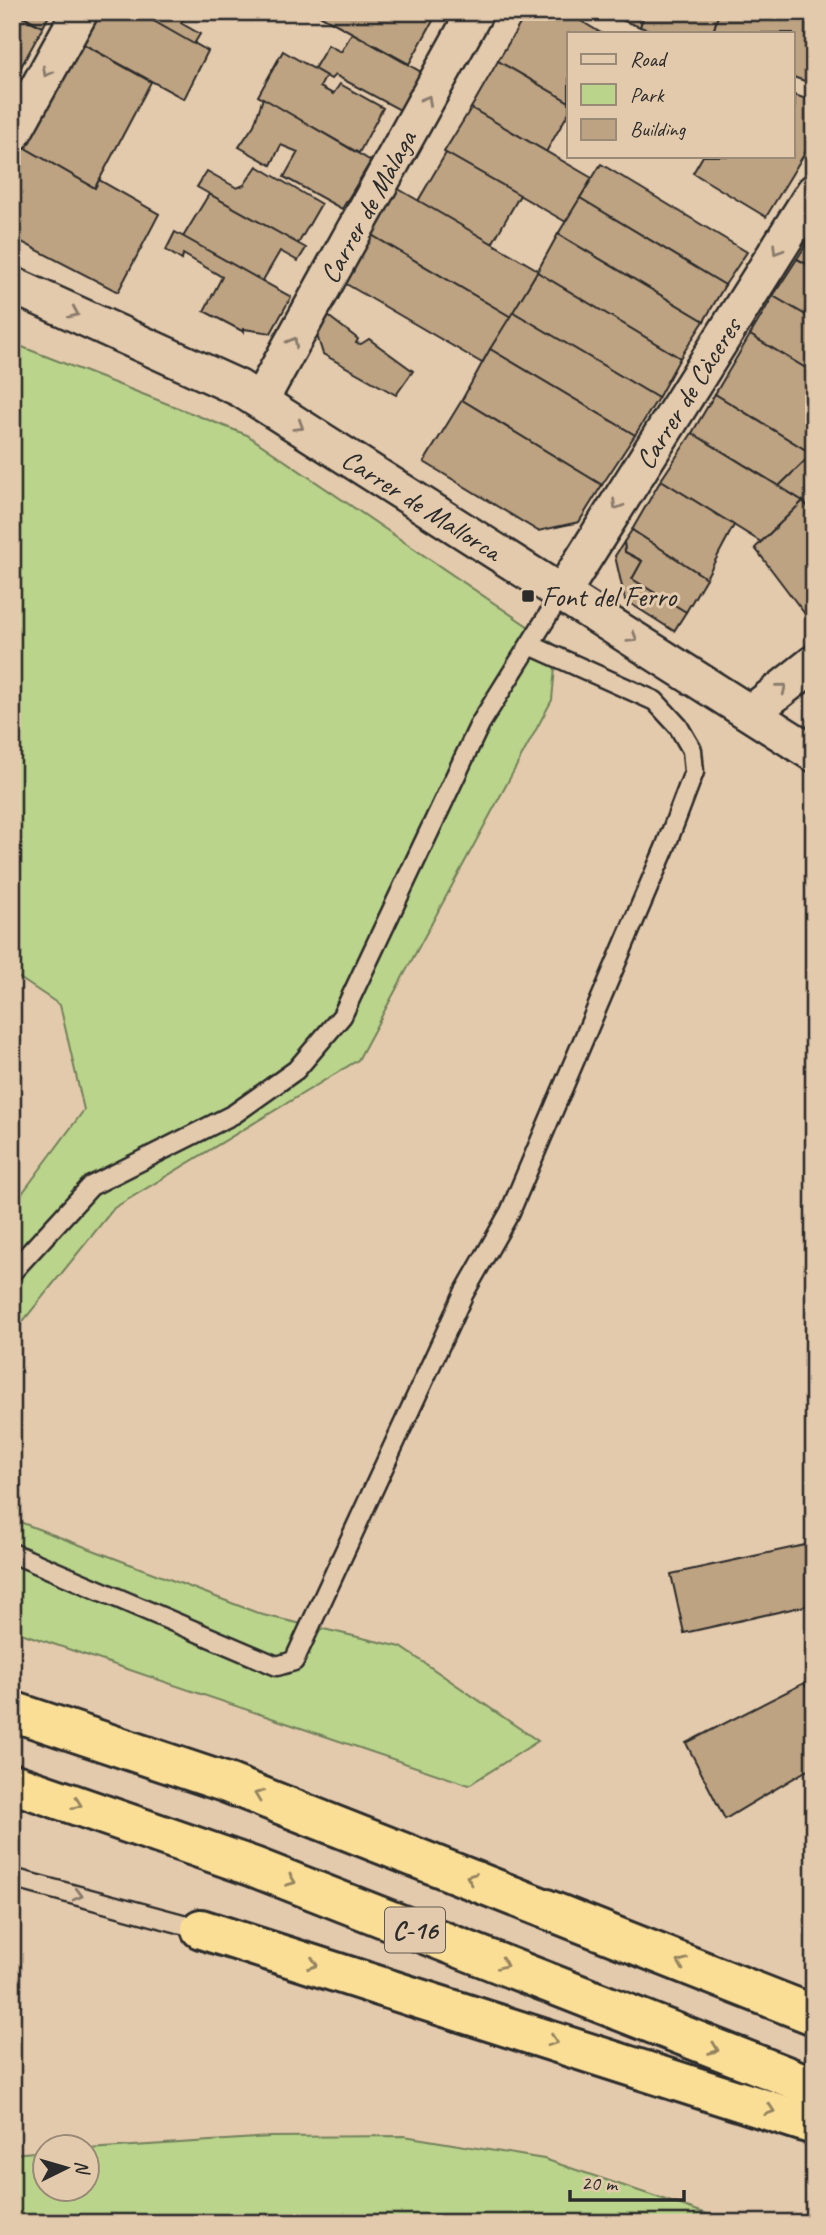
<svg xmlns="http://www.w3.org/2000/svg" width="826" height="2235" viewBox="0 0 826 2235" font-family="Caveat,sans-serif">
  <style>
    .green { fill: #bad48b; stroke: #72805b; stroke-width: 2 }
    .building { fill: #bea382; stroke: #2b2b2b; stroke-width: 2 }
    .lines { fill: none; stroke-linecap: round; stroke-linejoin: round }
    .service-casing { stroke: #2b2b2b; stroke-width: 23 }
    .minor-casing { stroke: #2b2b2b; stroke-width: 40 }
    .motorway-casing { stroke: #2b2b2b; stroke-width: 44 }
    .service { stroke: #e4caac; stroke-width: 18 }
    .minor { stroke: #e4caac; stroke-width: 35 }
    .motorway { stroke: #fbde96; stroke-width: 38 }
    .oneway { stroke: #887a6c }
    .oneway2 { stroke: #938460 }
    .poi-dot { fill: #2b2b2b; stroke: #e4caac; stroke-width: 2.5 }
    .labels { text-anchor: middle; stroke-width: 6; stroke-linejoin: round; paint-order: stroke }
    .shield { fill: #e4caac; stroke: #625b52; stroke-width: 2 }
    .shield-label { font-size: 26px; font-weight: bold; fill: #2b2b2b }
    .street-label { font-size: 28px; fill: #2b2b2b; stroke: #e4caac }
    .poi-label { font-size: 28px; fill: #2b2b2b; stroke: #e4caac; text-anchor: start }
  </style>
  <rect width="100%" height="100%" fill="#e4caac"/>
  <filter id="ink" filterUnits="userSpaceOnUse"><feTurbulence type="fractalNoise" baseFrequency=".0143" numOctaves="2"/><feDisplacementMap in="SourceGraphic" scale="14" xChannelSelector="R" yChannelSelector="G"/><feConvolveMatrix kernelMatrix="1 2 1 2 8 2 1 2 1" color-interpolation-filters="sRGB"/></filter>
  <g filter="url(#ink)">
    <g class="green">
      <polygon points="12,343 247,435 557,646 552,700 358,1060 114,1208 12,1335 12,1207 84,1110 60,1005 12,973"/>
      <polygon points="12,1519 263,1615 401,1647 538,1741 469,1785 12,1630"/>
      <polygon points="404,2136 544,2159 734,2223 12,2223 12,2154 45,2151 46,2190 88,2190 88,2149 270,2137"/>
    </g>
    <g class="building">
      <polygon points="12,12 43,27 16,76 12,73"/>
      <polygon points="17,12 51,12 43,27"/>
      <polygon points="90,12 138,12 208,51 184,99 74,39"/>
      <polygon points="138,12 187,12 181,23 200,34 194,44"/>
      <polygon points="314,12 422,12 434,19 409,64"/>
      <polygon points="527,12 573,12 571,15 601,33 569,33 569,102 498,61"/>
      <polygon points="600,12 645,12 640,27"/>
      <polygon points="645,12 719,12 713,33 659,33 640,27"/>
      <polygon points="719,12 814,12 814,84 793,77 793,33 713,33"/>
      <polygon points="352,33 421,72 400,110 335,75 331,79 314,69 328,45 341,52"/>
      <polygon points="74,39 151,82 95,188 18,144"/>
      <polygon points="283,51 326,76 320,87 333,94 340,84 383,108 359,153 258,96"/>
      <polygon points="498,61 569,102 569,112 546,152 471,108"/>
      <polygon points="795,95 814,102 814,138 766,217 693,173 703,156 793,156"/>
      <polygon points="263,98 371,161 342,209 284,177 298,152 281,145 271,165 239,147 254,125"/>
      <polygon points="471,108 592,178 566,222 444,152"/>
      <polygon points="18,144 95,188 99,180 159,214 118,292 12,237 12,154"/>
      <polygon points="446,153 520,195 492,244 418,201"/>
      <polygon points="601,164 747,252 725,285 580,198"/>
      <polygon points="257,166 321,204 298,244 197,187 207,171 237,188 244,185"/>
      <polygon points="395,187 538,270 511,317 368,233"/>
      <polygon points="209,194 306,248 298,261 280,251 262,282 183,237"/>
      <polygon points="580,198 725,285 704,321 558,234"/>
      <polygon points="175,232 291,297 271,333 244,329 244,332 204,311 222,277 183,254 182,260 166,250"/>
      <polygon points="814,232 814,268 797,259"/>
      <polygon points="368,233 511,317 482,363 341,281"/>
      <polygon points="558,234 704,321 680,358 537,272"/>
      <polygon points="797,259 814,268 814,320 773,296"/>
      <polygon points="537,272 680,358 658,398 513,312"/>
      <polygon points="773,296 814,320 814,373 750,335"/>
      <polygon points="323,312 358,339 356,343 361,344 369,339 413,371 396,395 323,354 314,326"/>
      <polygon points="513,312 658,398 635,435 490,349"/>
      <polygon points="750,335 814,373 812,454 715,394"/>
      <polygon points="490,349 635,435 602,485 462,400"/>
      <polygon points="715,394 812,454 779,486 692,433"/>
      <polygon points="462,400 602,485 579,522 538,531 424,462"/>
      <polygon points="692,433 803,501 761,542 661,480"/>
      <polygon points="814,452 814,514 803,501 779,486"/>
      <polygon points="661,480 734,525 706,578 632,530"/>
      <polygon points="803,501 814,514 811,622 755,548"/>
      <polygon points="632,530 706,578 686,612 632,579 642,561 625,552 624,542"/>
      <polygon points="624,542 625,552 642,561 632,579 686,612 674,631 625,600 615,556"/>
      <polygon points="814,1543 814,1604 684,1633 671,1574"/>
      <polygon points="804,1683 814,1699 814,1766 725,1819 686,1743"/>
    </g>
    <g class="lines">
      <g class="service-casing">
        <g id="service">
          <polyline points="12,1272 91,1186 234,1114 296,1070 342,1016 480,724 562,593"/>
          <polyline points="12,1553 277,1666 294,1661 464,1293 510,1212 665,848 694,772 692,750 678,726 655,701 530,645"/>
          <polyline points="12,1878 201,1929"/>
        </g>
      </g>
      <g class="minor-casing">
        <g id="minor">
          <polyline points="12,135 80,12"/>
          <path id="s1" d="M12,285L239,388L814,754"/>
          <path id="s2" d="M260,401L475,12"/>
          <path id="s3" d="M562,593L814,192"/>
          <polyline points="751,713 814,663"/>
        </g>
      </g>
      <g class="motorway-casing">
        <g id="motorway">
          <polyline points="12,1711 227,1783 814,2015"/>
          <polyline points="12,1783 254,1867 814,2087"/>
          <polyline points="201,1929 814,2125"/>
        </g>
      </g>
      <use href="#service" class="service"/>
      <use href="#minor" class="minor"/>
      <use href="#motorway" class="motorway"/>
    </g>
    <defs><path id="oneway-chevron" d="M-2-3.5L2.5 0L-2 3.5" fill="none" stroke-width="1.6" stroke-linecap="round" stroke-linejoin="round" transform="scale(1.75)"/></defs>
    <g class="oneway">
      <use href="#oneway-chevron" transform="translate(47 72) rotate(119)"/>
      <use href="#oneway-chevron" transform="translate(427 100) rotate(-61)"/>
      <use href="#oneway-chevron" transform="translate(777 250) rotate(122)"/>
      <use href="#oneway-chevron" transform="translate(74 313) rotate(24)"/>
      <use href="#oneway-chevron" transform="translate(293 342) rotate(-61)"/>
      <use href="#oneway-chevron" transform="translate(299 426) rotate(32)"/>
      <use href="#oneway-chevron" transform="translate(617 505) rotate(122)"/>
      <use href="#oneway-chevron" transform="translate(633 638) rotate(32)"/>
      <use href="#oneway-chevron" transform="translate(782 688) rotate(-39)"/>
      <use href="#oneway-chevron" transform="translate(78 1895) rotate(15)"/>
    </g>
    <g class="oneway2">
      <use href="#oneway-chevron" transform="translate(259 1795) rotate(-159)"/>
      <use href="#oneway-chevron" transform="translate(77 1804) rotate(19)"/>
      <use href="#oneway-chevron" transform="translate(471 1878) rotate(-159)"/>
      <use href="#oneway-chevron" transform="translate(291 1881) rotate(21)"/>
      <use href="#oneway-chevron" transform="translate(682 1963) rotate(-158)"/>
      <use href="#oneway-chevron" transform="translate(313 1964) rotate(18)"/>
      <use href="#oneway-chevron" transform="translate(503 1964) rotate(23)"/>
      <use href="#oneway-chevron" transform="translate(553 2041) rotate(18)"/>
      <use href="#oneway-chevron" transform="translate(714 2049) rotate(21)"/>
      <use href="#oneway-chevron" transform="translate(770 2110) rotate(18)"/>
    </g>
  </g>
  <rect class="poi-dot" x="521" y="589" width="14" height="14" rx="3.5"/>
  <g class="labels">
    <rect class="shield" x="385" y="1907.5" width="60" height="45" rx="5"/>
    <g class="shield-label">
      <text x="415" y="1939">C-16</text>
    </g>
    <g class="street-label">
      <text dy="10" stroke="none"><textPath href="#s2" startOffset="222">Carrer de Màlaga</textPath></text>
      <text dy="10" stroke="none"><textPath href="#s3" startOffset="236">Carrer de Càceres</textPath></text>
      <text dy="10" stroke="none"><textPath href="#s1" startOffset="466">Carrer de Mallorca</textPath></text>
    </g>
    <g class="poi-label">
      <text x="542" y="606">Font del Ferro</text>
    </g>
  </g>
  <rect width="826" height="2235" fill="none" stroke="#e4caac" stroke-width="42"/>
  <rect x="21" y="21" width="784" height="2193" fill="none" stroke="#2b2b2b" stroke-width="2.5" filter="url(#ink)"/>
  <rect x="567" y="32" width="228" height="126" fill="#e4caac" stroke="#9a8a78" stroke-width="2"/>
  <rect x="581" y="54" width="35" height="10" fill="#e4caac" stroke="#9a8a78" stroke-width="2"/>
  <text x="630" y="66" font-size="21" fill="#2b2b2b">Road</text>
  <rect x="581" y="84" width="35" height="21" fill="#bad48b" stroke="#9a8a78" stroke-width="2"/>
  <text x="630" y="102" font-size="21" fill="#2b2b2b">Park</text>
  <rect x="581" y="119" width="35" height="21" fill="#bea382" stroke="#9a8a78" stroke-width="2"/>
  <text x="630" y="136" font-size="21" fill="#2b2b2b">Building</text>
  <g transform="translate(66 2168) rotate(85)"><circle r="33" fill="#e4caac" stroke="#9a8a78" stroke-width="2"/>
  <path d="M0-5L12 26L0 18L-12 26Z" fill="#2b2b2b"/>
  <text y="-10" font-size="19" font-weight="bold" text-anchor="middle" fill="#2b2b2b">N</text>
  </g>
  <path d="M570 2190v10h114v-10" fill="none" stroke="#2b2b2b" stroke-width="3.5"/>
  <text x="581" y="2190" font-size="21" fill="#2b2b2b" stroke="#e4caac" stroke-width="5" paint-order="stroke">20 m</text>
</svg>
